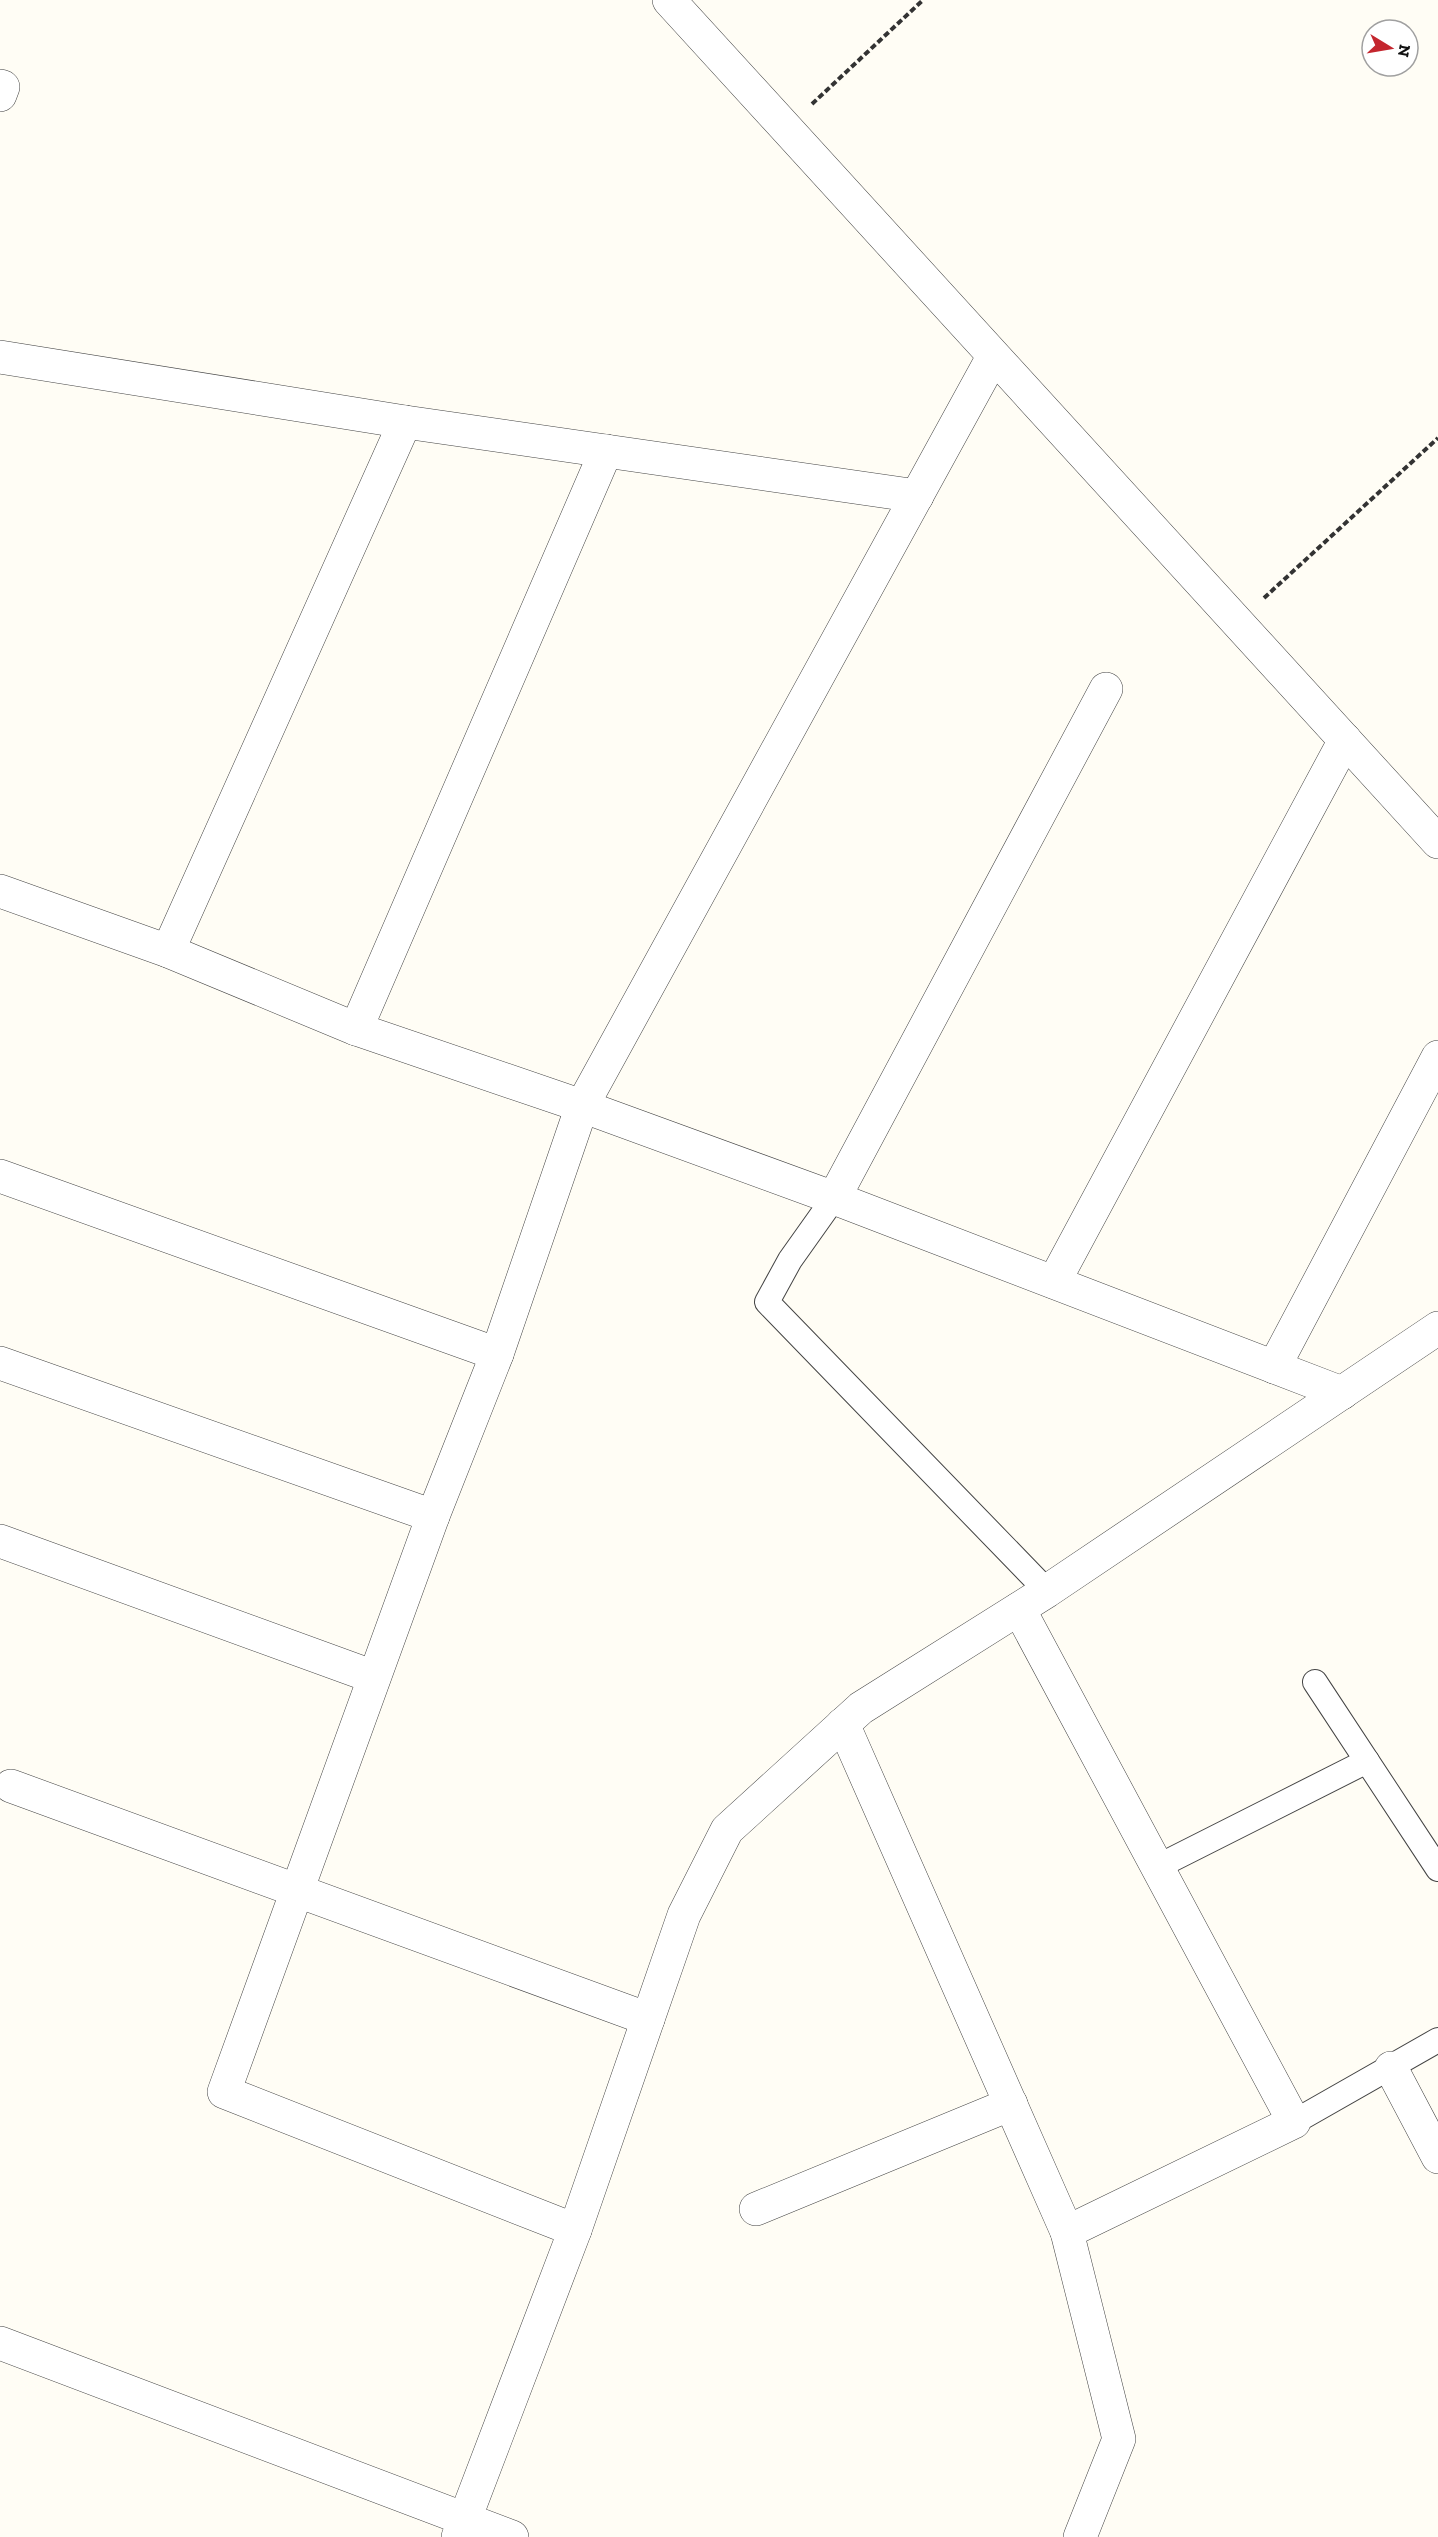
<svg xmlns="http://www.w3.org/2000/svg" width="1438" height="2537" viewBox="0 0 1438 2537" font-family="'Zilla Slab',serif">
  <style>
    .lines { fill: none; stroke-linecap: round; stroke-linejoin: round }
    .service-casing { stroke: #444; stroke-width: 26 }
    .minor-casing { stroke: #444; stroke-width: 34 }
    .path { stroke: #333; stroke-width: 4; stroke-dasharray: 6 3; stroke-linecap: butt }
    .service { stroke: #fff; stroke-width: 24 }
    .minor { stroke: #fff; stroke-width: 33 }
  </style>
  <rect width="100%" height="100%" fill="#fffdf5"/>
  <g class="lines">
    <g class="service-casing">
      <g id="service">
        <polyline points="834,1198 790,1260 767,1302 1047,1591"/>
        <polyline points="1315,1682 1438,1869"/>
        <polyline points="1157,1867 1367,1761"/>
        <polyline points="1294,2122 1438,2040"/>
      </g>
    </g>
    <g class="minor-casing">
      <g id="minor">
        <polyline points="669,0 1438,842"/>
        <polyline points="0,86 3,87 0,95"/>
        <polyline points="0,357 405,422 917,496"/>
        <polyline points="0,891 168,951 356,1029 582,1106 834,1198 1342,1393"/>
        <polyline points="168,951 405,422"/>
        <polyline points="356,1029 606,451"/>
        <polyline points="0,1176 497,1354"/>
        <polyline points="834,1198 1106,689"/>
        <polyline points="1054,1282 1345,740"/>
        <polyline points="0,1363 433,1516"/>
        <polyline points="1274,1367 1438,1057"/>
        <polyline points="0,1541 374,1677"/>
        <polyline points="1019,1609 1294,2122 1067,2232 1119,2439 1080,2537"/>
        <polyline points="843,1724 1067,2232"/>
        <polyline points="11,1786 648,2019"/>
        <polyline points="1391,2068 1438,2157"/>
        <polyline points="756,2209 1011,2104"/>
        <polyline points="575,2230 224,2092 433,1516 497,1354 582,1106 993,357"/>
        <polyline points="0,2343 512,2537"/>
        <polyline points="458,2537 575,2230 684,1915 727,1830 861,1708 1047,1591 1438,1328"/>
      </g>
    </g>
    <g class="path">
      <polyline points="812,104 923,0"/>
      <polyline points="1264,598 1438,438"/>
    </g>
    <use href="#service" class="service"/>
    <use href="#minor" class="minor"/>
  </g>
  <g transform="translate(1390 48) rotate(101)"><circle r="28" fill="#ffffff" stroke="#a0a0a0" stroke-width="1.5"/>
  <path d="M0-4.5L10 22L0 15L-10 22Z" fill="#c4262e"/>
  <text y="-9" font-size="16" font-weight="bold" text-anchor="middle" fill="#111111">N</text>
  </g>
</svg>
